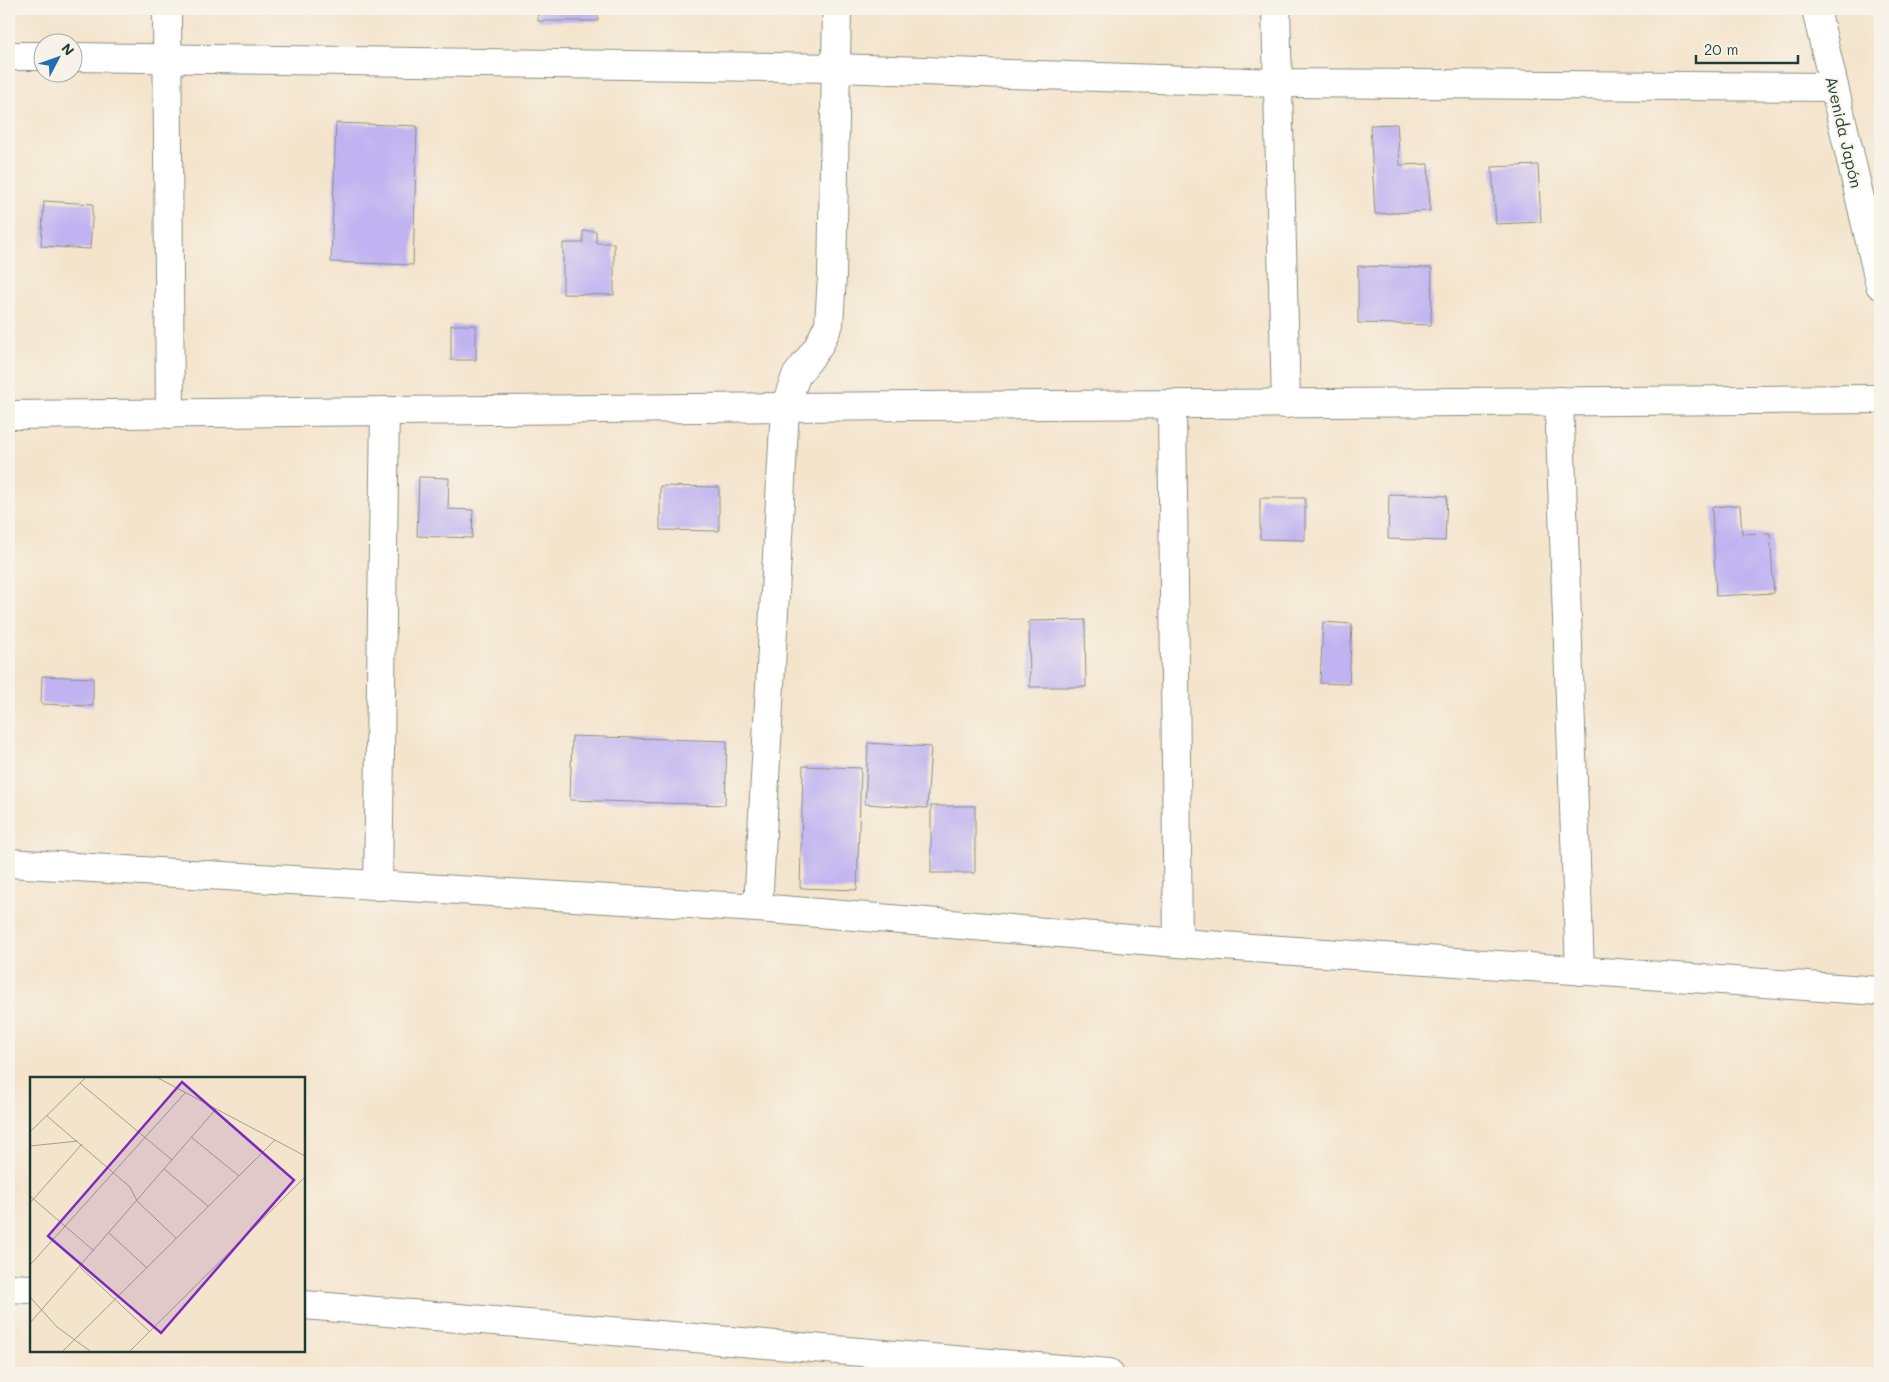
<svg xmlns="http://www.w3.org/2000/svg" width="1889" height="1382" viewBox="0 0 1889 1382" font-family="Mali,sans-serif">
  <style>
    .building { fill: #bfb4f1 }
    .lines { fill: none; stroke-linecap: round; stroke-linejoin: round }
    .minor-casing { stroke: #8a9080; stroke-width: 30 }
    .tertiary-casing { stroke: #8a9080; stroke-width: 30 }
    .minor { stroke: #fff; stroke-width: 28 }
    .tertiary { stroke: #fff; stroke-width: 28 }
    .labels { text-anchor: middle; stroke-width: 4; stroke-linejoin: round; paint-order: stroke }
    .street-label { font-size: 16px; fill: #1f3d34; stroke: #f7f3e8 }
    .inset-road { fill: none; stroke: #9fa18f; stroke-width: 1 }
    .view { fill: #7b2cbf; fill-opacity: 0.15; stroke: #7b2cbf; stroke-width: 2.5 }
    .inset-edge { fill: none; stroke: #1f3d34; stroke-width: 2.5 }
  </style>
  <rect width="100%" height="100%" fill="#f7f3e8"/>
  <filter id="ink" filterUnits="userSpaceOnUse"><feTurbulence type="fractalNoise" baseFrequency=".02" numOctaves="2"/><feDisplacementMap in="SourceGraphic" scale="10" xChannelSelector="R" yChannelSelector="G"/><feConvolveMatrix kernelMatrix="1 2 1 2 8 2 1 2 1" color-interpolation-filters="sRGB"/></filter>
  <filter id="wash" filterUnits="userSpaceOnUse"><feTurbulence type="fractalNoise" baseFrequency=".0096" numOctaves="4" result="noise"/><feDisplacementMap in="SourceGraphic" scale="20" xChannelSelector="R" yChannelSelector="G"/><feGaussianBlur stdDeviation="1.12" result="paint"/><feColorMatrix in="noise" values="0 0 0 0 0 0 0 0 0 0 0 0 0 0 0 0 0 1.4 0 .05"/><feComposite in="paint" operator="in"/></filter>
  <g filter="url(#wash)">
    <rect width="100%" height="100%" fill="#f4e4cc"/>
    <g id="blocks">
      <g class="building">
        <polygon points="62,9 97,9 97,12 62,10"/>
        <rect x="538" y="9" width="60" height="12"/>
        <polygon points="336,123 417,126 413,265 331,262"/>
        <polygon points="1397,124 1400,165 1428,164 1430,211 1375,214 1370,125"/>
        <polygon points="1538,165 1541,222 1496,224 1492,167"/>
        <polygon points="44,201 93,204 90,249 41,246"/>
        <polygon points="583,231 596,231 596,243 614,243 614,295 563,294 563,243 583,243"/>
        <polygon points="1358,266 1432,268 1431,325 1358,323"/>
        <rect x="451" y="325" width="25" height="35"/>
        <polygon points="419,477 449,478 448,509 473,510 472,538 417,536"/>
        <polygon points="660,486 719,487 719,531 660,530"/>
        <polygon points="1389,494 1447,496 1445,541 1388,539"/>
        <polygon points="1260,498 1305,498 1305,540 1260,539"/>
        <polygon points="1740,505 1742,534 1770,533 1774,593 1716,596 1712,507"/>
        <polygon points="1085,620 1086,687 1030,687 1029,621"/>
        <polygon points="1323,622 1352,624 1349,684 1320,683"/>
        <polygon points="42,676 93,678 93,706 41,704"/>
        <polygon points="572,736 727,741 725,805 570,800"/>
        <polygon points="868,743 931,747 927,808 865,804"/>
        <polygon points="803,766 861,768 857,890 800,888"/>
        <rect x="931" y="806" width="44" height="67"/>
      </g>
    </g>
  </g>
  <g filter="url(#ink)">
    <use href="#blocks" fill-opacity="0" stroke="#8a9080" stroke-width="1"/>
    <g class="lines">
      <g class="minor-casing">
        <g id="minor">
          <polyline points="167,9 170,414"/>
          <polyline points="1276,9 1286,404"/>
          <polyline points="9,56 42,56"/>
          <polyline points="72,57 836,68 1277,83 1834,87"/>
          <polyline points="1559,401 1580,971"/>
          <polyline points="1172,405 1178,943"/>
          <polyline points="9,415 785,407 1880,399"/>
          <polyline points="9,863 758,908 1178,943 1880,991"/>
          <polyline points="378,886 385,411"/>
          <polyline points="758,908 785,407 796,376 818,347 829,324 832,277 837,9"/>
          <polyline points="9,1288 31,1289"/>
          <polyline points="304,1305 1109,1373"/>
        </g>
      </g>
      <g class="tertiary-casing">
        <polyline id="tertiary" points="1816,9 1880,285"/>
      </g>
      <use href="#minor" class="minor"/>
      <use href="#tertiary" class="tertiary"/>
    </g>
  </g>
  <g class="labels">
    <g class="street-label">
      <text transform="translate(1844 132) rotate(77)" y="6">Avenida Japón</text>
    </g>
  </g>
  <g transform="translate(30 1077)">
    <rect width="275" height="275" fill="#f4e4cc"/>
    <path class="inset-road" d="M128,1L275,79M50,6L142,83M17,39L100,110L107,124L146,161M0,55L55,1M161,60L209,99M0,69L48,64M134,92L178,129M0,119L64,174M0,126L52,67M79,156L117,191M0,188L155,16M50,190L119,254M0,220L27,250L60,274M0,246L186,32M33,274L245,63M100,274L275,100"/>
    <path class="view" d="M152,5L264,103L131,256L18,159Z"/>
    <rect width="275" height="275" class="inset-edge"/>
  </g>
  <rect width="1889" height="1382" fill="none" stroke="#f7f3e8" stroke-width="30"/>
  <g transform="translate(58 58) rotate(49)"><circle r="24" fill="#f7f3e8" stroke="#a1aaa0"/>
  <path d="M0-4L9 19L0 12L-9 19Z" fill="#1f6fb2"/>
  <text y="-8" font-size="14" font-weight="bold" text-anchor="middle" fill="#1f3d34">N</text>
  </g>
  <path d="M1696 55v8h102v-8" fill="none" stroke="#1f3d34" stroke-width="2.5"/>
  <text x="1704" y="55" font-size="15" fill="#1f3d34" stroke="#f7f3e8" stroke-width="4" paint-order="stroke">20 m</text>
</svg>
